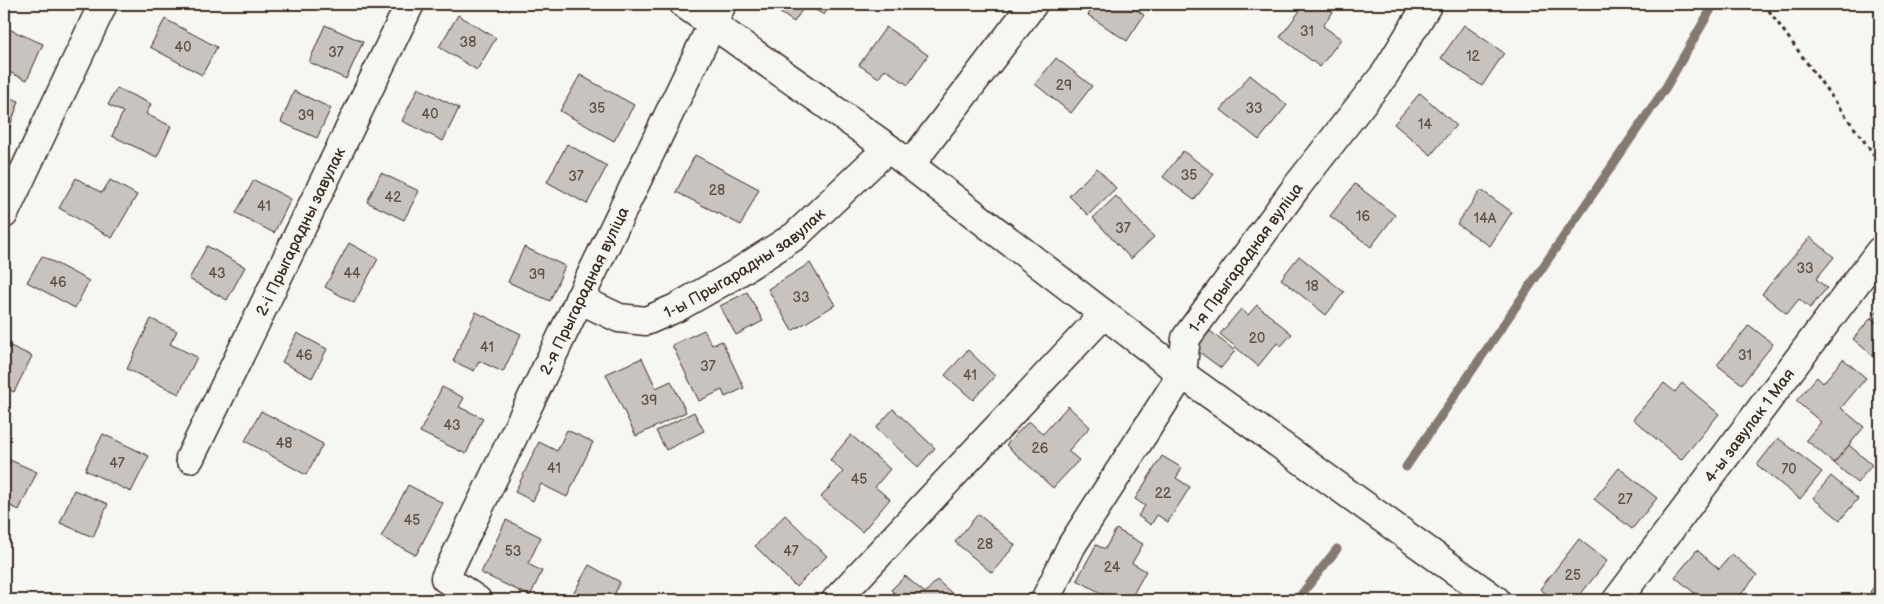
<svg xmlns="http://www.w3.org/2000/svg" width="1884" height="604" viewBox="0 0 1884 604" font-family="'Balsamiq Sans',sans-serif">
  <style>
    .lines { fill: none; stroke-linecap: round; stroke-linejoin: round }
    .stream { stroke: #857a71; stroke-width: 9 }
    .building { fill: #c8c3be; stroke: #3b2a1e }
    .street-casing { stroke: #3b2a1e; stroke-width: 31 }
    .secondary-casing { stroke: #3b2a1e; stroke-width: 31 }
    .path { stroke: #3b2a1e; stroke-width: 3; stroke-dasharray: 4 4; stroke-linecap: butt }
    .street { stroke: #f6f6f2; stroke-width: 28 }
    .secondary { stroke: #f6f6f2; stroke-width: 28 }
    .labels { text-anchor: middle; stroke-width: 4.5; stroke-linejoin: round; paint-order: stroke }
    .number-label { font-size: 14px; fill: #5e5046 }
    .street-label { font-size: 16px; fill: #3b2a1e; stroke: #f6f6f2 }
  </style>
  <rect width="100%" height="100%" fill="#f6f6f2"/>
  <filter id="ink" filterUnits="userSpaceOnUse"><feTurbulence type="fractalNoise" baseFrequency=".02" numOctaves="2"/><feDisplacementMap in="SourceGraphic" scale="10" xChannelSelector="R" yChannelSelector="G"/><feConvolveMatrix kernelMatrix="1 2 1 2 8 2 1 2 1" color-interpolation-filters="sRGB"/></filter>
  <g filter="url(#ink)">
    <g class="lines">
      <g class="stream">
        <polyline points="1406,467 1666,87 1714,4"/>
        <polyline points="1297,600 1337,549"/>
      </g>
    </g>
    <g class="building">
      <polygon points="767,4 806,4 794,22"/>
      <polygon points="806,4 831,4 824,15"/>
      <polygon points="1096,4 1128,4 1144,15 1127,41 1088,15"/>
      <polygon points="1305,4 1322,4 1333,12 1323,26 1341,39 1320,67 1280,37"/>
      <polygon points="458,15 496,38 477,70 439,47"/>
      <polygon points="165,19 217,47 202,75 150,47"/>
      <polygon points="325,25 363,42 346,79 309,62"/>
      <polygon points="1464,25 1504,53 1482,86 1441,58"/>
      <polygon points="4,27 43,44 27,80 4,70"/>
      <polygon points="886,27 928,55 908,85 885,69 879,78 859,65"/>
      <polygon points="1056,58 1092,86 1071,113 1035,84"/>
      <polygon points="580,75 634,105 614,141 560,111"/>
      <polygon points="1250,75 1287,105 1259,140 1221,110"/>
      <polygon points="117,88 151,104 146,114 171,126 157,157 112,136 123,112 108,105"/>
      <polygon points="418,88 459,108 443,141 402,121"/>
      <polygon points="294,91 331,108 317,138 281,122"/>
      <polygon points="1420,93 1456,125 1431,155 1394,124"/>
      <polygon points="4,96 19,101 4,143"/>
      <polygon points="567,144 607,166 587,204 547,182"/>
      <polygon points="1183,151 1214,174 1194,200 1163,177"/>
      <polygon points="695,155 759,189 741,225 676,192"/>
      <polygon points="1097,168 1116,188 1088,215 1069,196"/>
      <polygon points="381,173 419,191 404,220 367,202"/>
      <polygon points="76,178 102,193 110,180 137,195 112,238 59,208"/>
      <polygon points="254,180 291,199 274,233 236,213"/>
      <polygon points="1355,184 1395,215 1371,247 1330,216"/>
      <polygon points="1481,190 1512,212 1490,246 1457,224"/>
      <polygon points="1116,196 1154,237 1131,259 1093,218"/>
      <polygon points="1810,237 1834,257 1816,279 1827,288 1810,308 1799,299 1787,314 1762,294"/>
      <polygon points="349,243 378,259 354,303 325,287"/>
      <polygon points="207,246 245,267 227,300 189,279"/>
      <polygon points="524,247 565,266 550,301 508,282"/>
      <polygon points="42,256 89,281 75,308 27,282"/>
      <polygon points="1299,256 1344,292 1326,315 1281,279"/>
      <polygon points="810,263 835,305 792,331 768,289"/>
      <polygon points="747,292 763,321 736,335 720,306"/>
      <polygon points="1257,305 1292,334 1281,346 1277,343 1258,366 1220,334 1241,309 1248,315"/>
      <polygon points="1880,307 1880,326 1871,318"/>
      <polygon points="476,312 521,334 503,372 479,361 474,371 453,361"/>
      <polygon points="1871,318 1880,326 1880,362 1853,339"/>
      <polygon points="151,319 177,331 170,344 197,357 179,394 127,369"/>
      <polygon points="1749,325 1773,344 1742,384 1717,365"/>
      <polygon points="704,330 712,345 722,341 744,388 725,397 722,390 699,401 672,345"/>
      <polygon points="1210,331 1235,351 1221,368 1195,349"/>
      <polygon points="297,333 327,349 312,378 282,362"/>
      <polygon points="4,343 32,356 14,392 4,387"/>
      <polygon points="968,350 995,376 973,400 945,375"/>
      <polygon points="642,358 656,388 671,381 686,412 636,436 606,374"/>
      <polygon points="1843,359 1866,378 1841,408 1864,427 1834,463 1806,440 1821,422 1796,401 1817,377 1823,383"/>
      <polygon points="1664,383 1675,392 1682,383 1719,414 1681,460 1633,419"/>
      <polygon points="442,387 464,398 459,407 483,418 466,454 420,432"/>
      <polygon points="1068,406 1090,427 1068,451 1079,460 1053,488 1006,445 1029,421 1043,434"/>
      <polygon points="893,409 935,448 918,467 876,428"/>
      <polygon points="261,411 323,444 306,475 245,441"/>
      <polygon points="694,412 704,431 666,450 656,431"/>
      <polygon points="567,430 593,442 567,497 541,484 533,501 515,492 539,442 557,451"/>
      <polygon points="103,434 149,456 131,492 85,470"/>
      <polygon points="851,435 890,469 875,487 890,499 862,532 821,497 843,472 830,460"/>
      <polygon points="1778,438 1822,472 1800,499 1757,465"/>
      <polygon points="1849,445 1872,465 1857,483 1834,463"/>
      <polygon points="1162,456 1182,468 1176,478 1190,487 1168,522 1157,515 1151,525 1138,516 1145,506 1135,499"/>
      <polygon points="10,460 37,472 19,510 4,503 4,474"/>
      <polygon points="1619,468 1657,498 1632,529 1594,499"/>
      <polygon points="1831,476 1858,499 1840,520 1813,498"/>
      <polygon points="408,485 443,503 416,555 381,537"/>
      <polygon points="74,490 108,504 93,537 60,523"/>
      <polygon points="978,514 1015,545 992,573 955,542"/>
      <polygon points="785,515 827,556 796,587 755,546"/>
      <polygon points="506,520 541,537 528,564 542,571 530,596 481,573"/>
      <polygon points="1116,529 1143,544 1132,563 1146,571 1130,600 1114,600 1077,580 1096,545 1105,549"/>
      <polygon points="1579,539 1607,561 1576,600 1554,600 1540,589"/>
      <polygon points="1697,550 1719,569 1732,554 1757,575 1736,600 1703,600 1675,577"/>
      <polygon points="589,565 620,582 612,600 570,600"/>
      <polygon points="905,576 925,593 937,580 956,597 953,600 902,600 891,590"/>
      <polygon points="1880,579 1880,600 1870,592"/>
    </g>
    <g class="lines">
      <g class="street-casing">
        <g id="street">
          <polyline points="910,165 1033,4"/>
          <polyline points="4,214 103,4"/>
          <path id="s1" d="M579,299L619,318L646,321L676,308L734,275L795,236L888,148"/>
          <path id="s2" d="M190,458L410,4"/>
          <path id="s3" d="M477,600L445,578L722,4"/>
          <polyline points="836,600 1104,314"/>
          <path id="s4" d="M1045,600L1072,545L1182,374L1186,338L1298,185L1385,74L1428,4"/>
          <path id="s5" d="M1617,600L1880,251"/>
        </g>
      </g>
      <g class="secondary-casing">
        <polyline id="secondary" points="684,4 888,148 1182,374 1496,600"/>
      </g>
      <polyline class="path" points="1764,4 1880,163"/>
      <use href="#street" class="street"/>
      <use href="#secondary" class="secondary"/>
    </g>
  </g>
  <g class="labels">
    <g class="number-label">
      <text x="1307" y="36">31</text>
      <text x="468" y="47">38</text>
      <text x="183" y="52">40</text>
      <text x="336" y="57">37</text>
      <text x="1473" y="61">12</text>
      <text x="1064" y="90">29</text>
      <text x="597" y="113">35</text>
      <text x="1254" y="113">33</text>
      <text x="430" y="119">40</text>
      <text x="306" y="120">39</text>
      <text x="1425" y="129">14</text>
      <text x="1189" y="180">35</text>
      <text x="576" y="181">37</text>
      <text x="717" y="195">28</text>
      <text x="393" y="202">42</text>
      <text x="264" y="211">41</text>
      <text x="1363" y="221">16</text>
      <text x="1485" y="223">14А</text>
      <text x="1123" y="233">37</text>
      <text x="1805" y="273">33</text>
      <text x="217" y="278">43</text>
      <text x="352" y="278">44</text>
      <text x="537" y="279">39</text>
      <text x="58" y="287">46</text>
      <text x="1312" y="291">18</text>
      <text x="801" y="302">33</text>
      <text x="1257" y="343">20</text>
      <text x="487" y="352">41</text>
      <text x="304" y="360">46</text>
      <text x="1745" y="360">31</text>
      <text x="708" y="371">37</text>
      <text x="970" y="380">41</text>
      <text x="649" y="405">39</text>
      <text x="452" y="430">43</text>
      <text x="284" y="448">48</text>
      <text x="1040" y="453">26</text>
      <text x="117" y="468">47</text>
      <text x="554" y="473">41</text>
      <text x="1789" y="474">70</text>
      <text x="859" y="484">45</text>
      <text x="1163" y="498">22</text>
      <text x="1625" y="504">27</text>
      <text x="412" y="525">45</text>
      <text x="985" y="549">28</text>
      <text x="513" y="556">53</text>
      <text x="791" y="556">47</text>
      <text x="1112" y="572">24</text>
      <text x="1573" y="580">25</text>
    </g>
    <g class="street-label">
      <text dy="6" stroke="none"><textPath href="#s2" startOffset="252">2-і Прыгарадны завулак</textPath></text>
      <text dy="6" stroke="none"><textPath href="#s4" startOffset="401">1-я Прыгарадная вуліца</textPath></text>
      <text dy="6" stroke="none"><textPath href="#s1" startOffset="186">1-ы Прыгарадны завулак</textPath></text>
      <text dy="6" stroke="none"><textPath href="#s3" startOffset="358">2-я Прыгарадная вуліца</textPath></text>
      <text dy="6" stroke="none"><textPath href="#s5" startOffset="219">4-ы завулак 1 Мая</textPath></text>
    </g>
  </g>
  <rect width="1884" height="604" fill="none" stroke="#f6f6f2" stroke-width="20"/>
  <rect x="10" y="10" width="1864" height="584" fill="none" stroke="#3b2a1e" stroke-width="2" filter="url(#ink)"/>
</svg>
